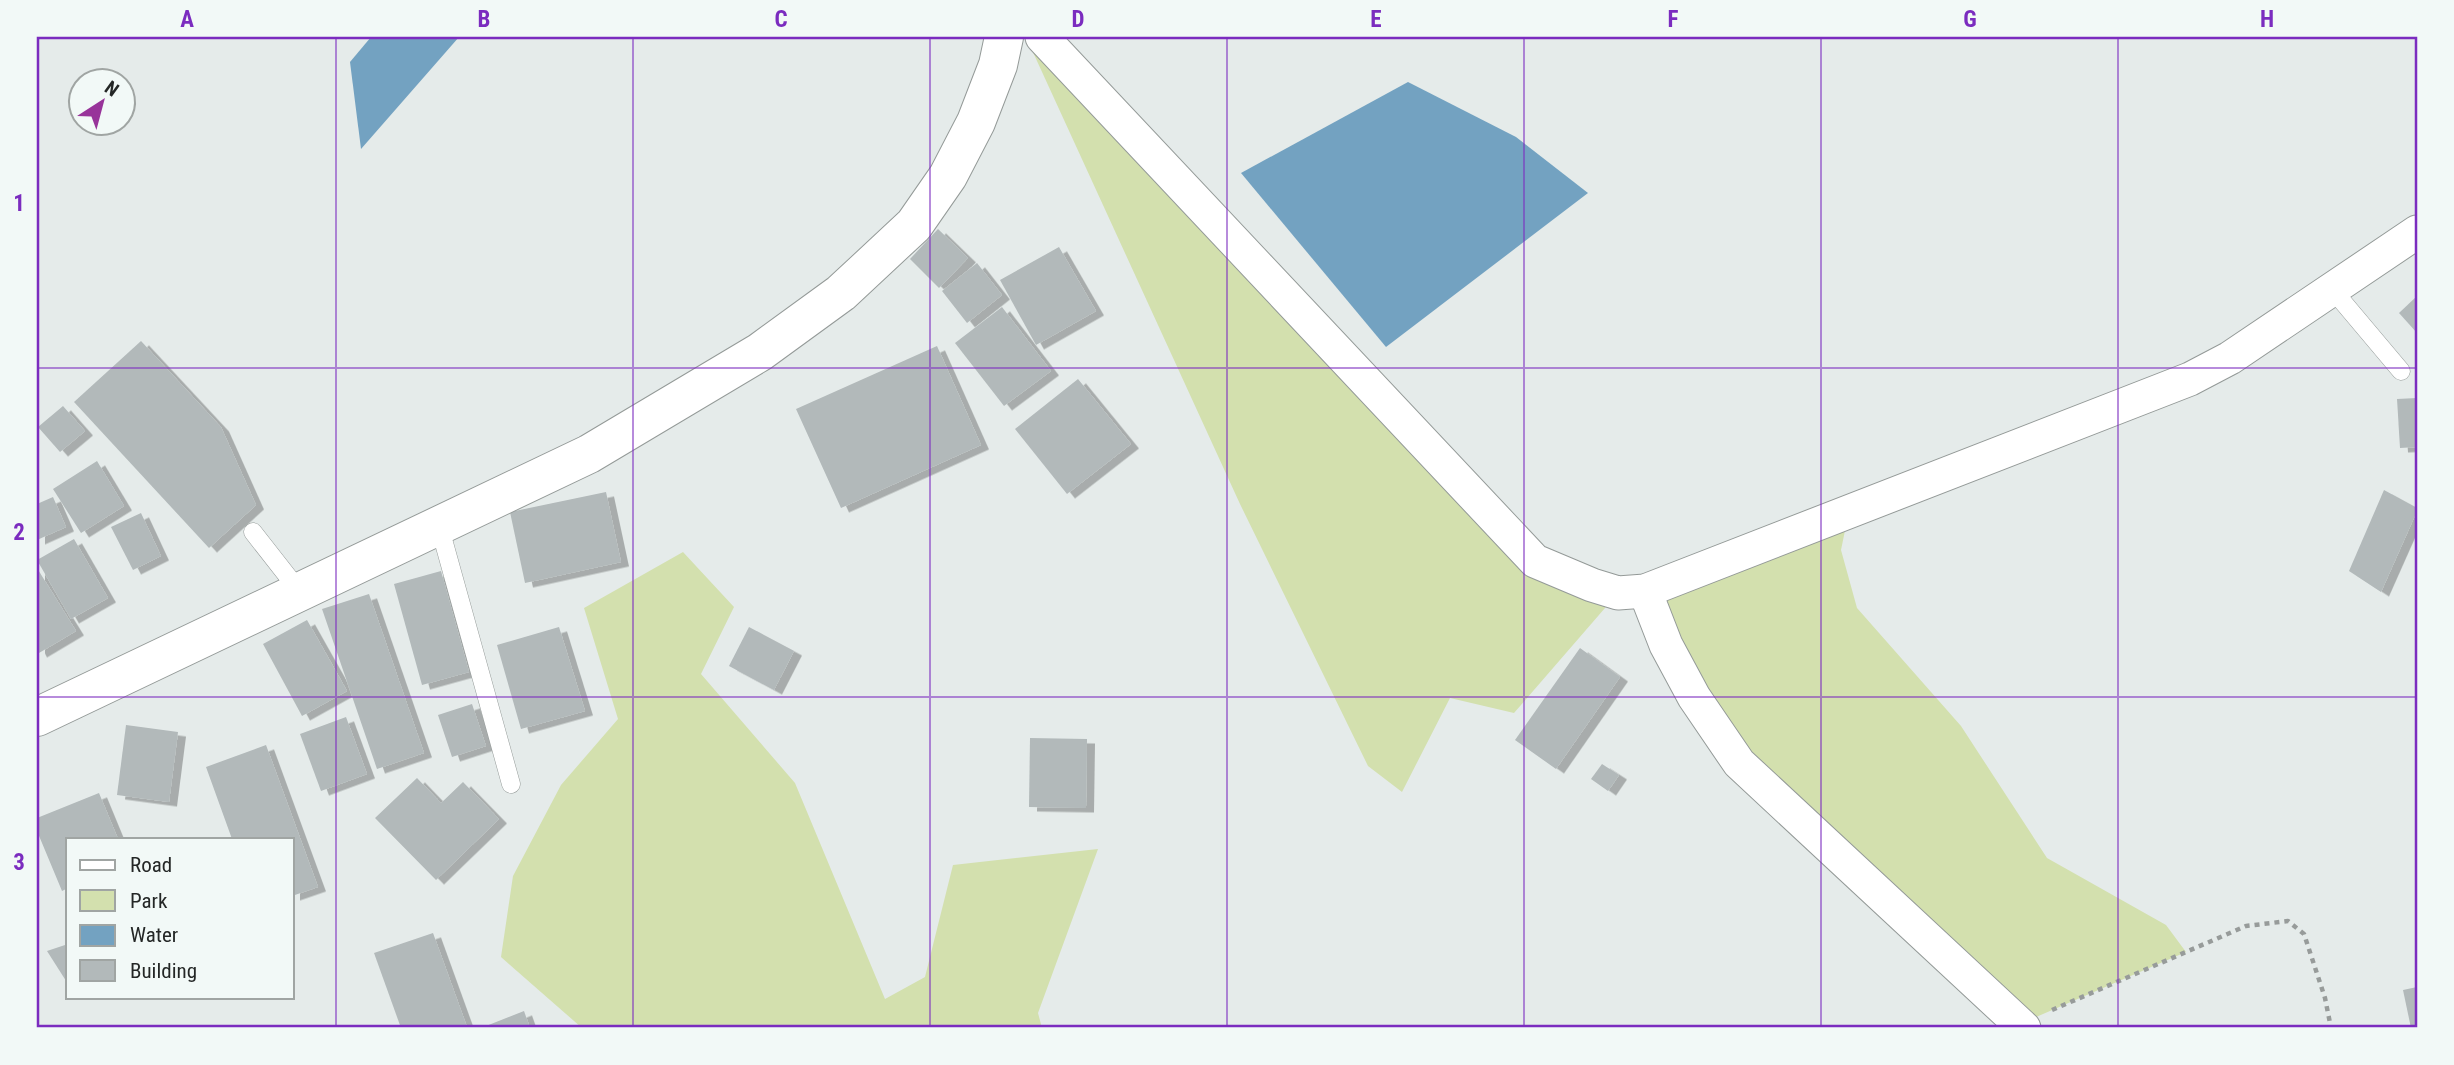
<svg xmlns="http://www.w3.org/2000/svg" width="2454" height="1065" viewBox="0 0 2454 1065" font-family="'Roboto Condensed',sans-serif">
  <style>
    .green { fill: #d3e0ae }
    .water { fill: #73a2c1 }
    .building { fill: #b2b9ba; filter: url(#shadow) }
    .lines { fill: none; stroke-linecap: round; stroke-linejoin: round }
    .service-casing { stroke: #949a98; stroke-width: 19 }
    .minor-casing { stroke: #949a98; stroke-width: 35 }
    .tertiary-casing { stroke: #949a98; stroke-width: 40 }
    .path { stroke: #979b9a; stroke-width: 4.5; stroke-dasharray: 5 5; stroke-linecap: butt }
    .service { stroke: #fff; stroke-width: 18 }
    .minor { stroke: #fff; stroke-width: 33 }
    .tertiary { stroke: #fff; stroke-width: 38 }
    .grid { fill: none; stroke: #7b2cbf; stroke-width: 2; stroke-opacity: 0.55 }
    .neatline { fill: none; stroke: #7b2cbf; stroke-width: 2.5 }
    .grid-label { font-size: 23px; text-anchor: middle; font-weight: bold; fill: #7b2cbf }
  </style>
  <defs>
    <filter id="shadow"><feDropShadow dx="8" dy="4.5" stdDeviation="0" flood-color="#0004"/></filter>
  </defs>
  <rect width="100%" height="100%" fill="#e5ebea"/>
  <g class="green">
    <polygon points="1026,37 1535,561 1618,593 1514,713 1450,698 1402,792 1368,766 1240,504"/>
    <polygon points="1849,511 1841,550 1857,608 1961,726 2047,858 2166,925 2186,952 2020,1024 1739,763 1645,591"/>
    <polygon points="683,552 734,607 701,674 795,783 885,999 925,977 953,865 1098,849 1038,1013 1042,1028 582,1028 501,957 513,876 561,785 618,719 584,608"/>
  </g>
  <g class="water">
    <polygon points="371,37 459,37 361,149 350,62"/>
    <polygon points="1408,82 1516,137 1588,193 1386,347 1241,173"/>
  </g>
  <g class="building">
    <polygon points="938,229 968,258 939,288 910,259"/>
    <polygon points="1059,247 1096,311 1036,345 1000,280"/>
    <polygon points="977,263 1002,295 967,323 942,291"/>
    <polygon points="2417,296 2417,333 2399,313"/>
    <polygon points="1002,307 1051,371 1004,406 955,343"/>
    <polygon points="141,341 221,427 256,505 209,548 74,402"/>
    <polygon points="937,346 981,445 841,508 796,409"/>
    <polygon points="1078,379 1131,444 1067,494 1015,429"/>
    <polygon points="2417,398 2417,447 2400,448 2397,399"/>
    <polygon points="63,406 85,431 60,452 38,427"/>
    <polygon points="97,461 124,506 81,533 53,489"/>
    <polygon points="2384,490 2417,508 2417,511 2381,592 2349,571"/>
    <polygon points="606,492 621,562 525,583 510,512"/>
    <polygon points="53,497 66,527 37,540 37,504"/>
    <polygon points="141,513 161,556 133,570 111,527"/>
    <polygon points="74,539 108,598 71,619 37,560"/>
    <polygon points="37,568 76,631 39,653 37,649"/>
    <polygon points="441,571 469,672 422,685 394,584"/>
    <polygon points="369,594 424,753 377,769 322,609"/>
    <polygon points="307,620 347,691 302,716 263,644"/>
    <polygon points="559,627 585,711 521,729 497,645"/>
    <polygon points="749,627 794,651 774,690 729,666"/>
    <polygon points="1580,648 1620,677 1556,769 1515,740"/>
    <polygon points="472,704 486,746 452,757 438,715"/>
    <polygon points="346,717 367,774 321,791 300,734"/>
    <polygon points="126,725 178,732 169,802 117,795"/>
    <polygon points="1030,738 1087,739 1086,808 1029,807"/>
    <polygon points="266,745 318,887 292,896 292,839 232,839 206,767"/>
    <polygon points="1602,764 1619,775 1608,791 1591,779"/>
    <polygon points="417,778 441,803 463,782 499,819 436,880 375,818"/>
    <polygon points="99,793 118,839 68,839 68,888 62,891 37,831 37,818"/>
    <polygon points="433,933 467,1027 464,1028 401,1028 374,953"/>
    <polygon points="68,944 68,984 47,951"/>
    <polygon points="2417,987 2417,1028 2411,1028 2403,990"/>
    <polygon points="524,1011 530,1028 481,1028"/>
  </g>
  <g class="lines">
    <g class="service-casing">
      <g id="service">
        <polyline points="2332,289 2401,371"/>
        <polyline points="439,525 511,784"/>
        <polyline points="253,532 300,592"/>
      </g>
    </g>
    <g class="minor-casing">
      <g id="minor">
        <polyline points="1042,37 1535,561 1592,585 1618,593 1645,591 2190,379 2230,358 2417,232"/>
        <polyline points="1645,591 1666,645 1694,697 1739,763 2024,1028"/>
      </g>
    </g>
    <g class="tertiary-casing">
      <polyline id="tertiary" points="37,717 589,454 760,352 841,293 914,225 948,176 976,122 998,65 1004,37"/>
    </g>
    <polyline class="path" points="2052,1010 2246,926 2288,921 2304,934 2325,998 2331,1028"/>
    <use href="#service" class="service"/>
    <use href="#minor" class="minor"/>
    <use href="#tertiary" class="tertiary"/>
  </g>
  <path class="grid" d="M336,37V1028M633,37V1028M930,37V1028M1227,37V1028M1524,37V1028M1821,37V1028M2118,37V1028M37,368H2417M37,697H2417"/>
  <rect width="2454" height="1065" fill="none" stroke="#f2f9f7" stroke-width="77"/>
  <rect x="66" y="838" width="228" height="161" fill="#f2f9f7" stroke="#a0a5a3" stroke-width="2"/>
  <rect x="80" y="860" width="35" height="10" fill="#ffffff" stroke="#a0a5a3" stroke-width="2"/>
  <text x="130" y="872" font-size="21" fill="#242726">Road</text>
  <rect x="80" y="890" width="35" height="21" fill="#d3e0ae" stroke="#a0a5a3" stroke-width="2"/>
  <text x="130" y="908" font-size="21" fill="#242726">Park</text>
  <rect x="80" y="925" width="35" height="21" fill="#73a2c1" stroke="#a0a5a3" stroke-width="2"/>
  <text x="130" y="942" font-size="21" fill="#242726">Water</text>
  <rect x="80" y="960" width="35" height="21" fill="#b2b9ba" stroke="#a0a5a3" stroke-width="2"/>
  <text x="130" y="978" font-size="21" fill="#242726">Building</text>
  <g transform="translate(102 102) rotate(36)"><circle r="33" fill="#f2f9f7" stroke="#a0a5a3" stroke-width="2"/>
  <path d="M0-5L12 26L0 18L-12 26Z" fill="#98349a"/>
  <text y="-10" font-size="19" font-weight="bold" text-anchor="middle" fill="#242726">N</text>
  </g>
  <rect x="38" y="38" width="2378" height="988" class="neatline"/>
  <g class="grid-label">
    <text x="187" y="27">A</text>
    <text x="484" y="27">B</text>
    <text x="781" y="27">C</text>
    <text x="1078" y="27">D</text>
    <text x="1376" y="27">E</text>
    <text x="1673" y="27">F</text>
    <text x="1970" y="27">G</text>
    <text x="2267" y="27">H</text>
    <text x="19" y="211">1</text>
    <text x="19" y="540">2</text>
    <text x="19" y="870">3</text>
  </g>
</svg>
